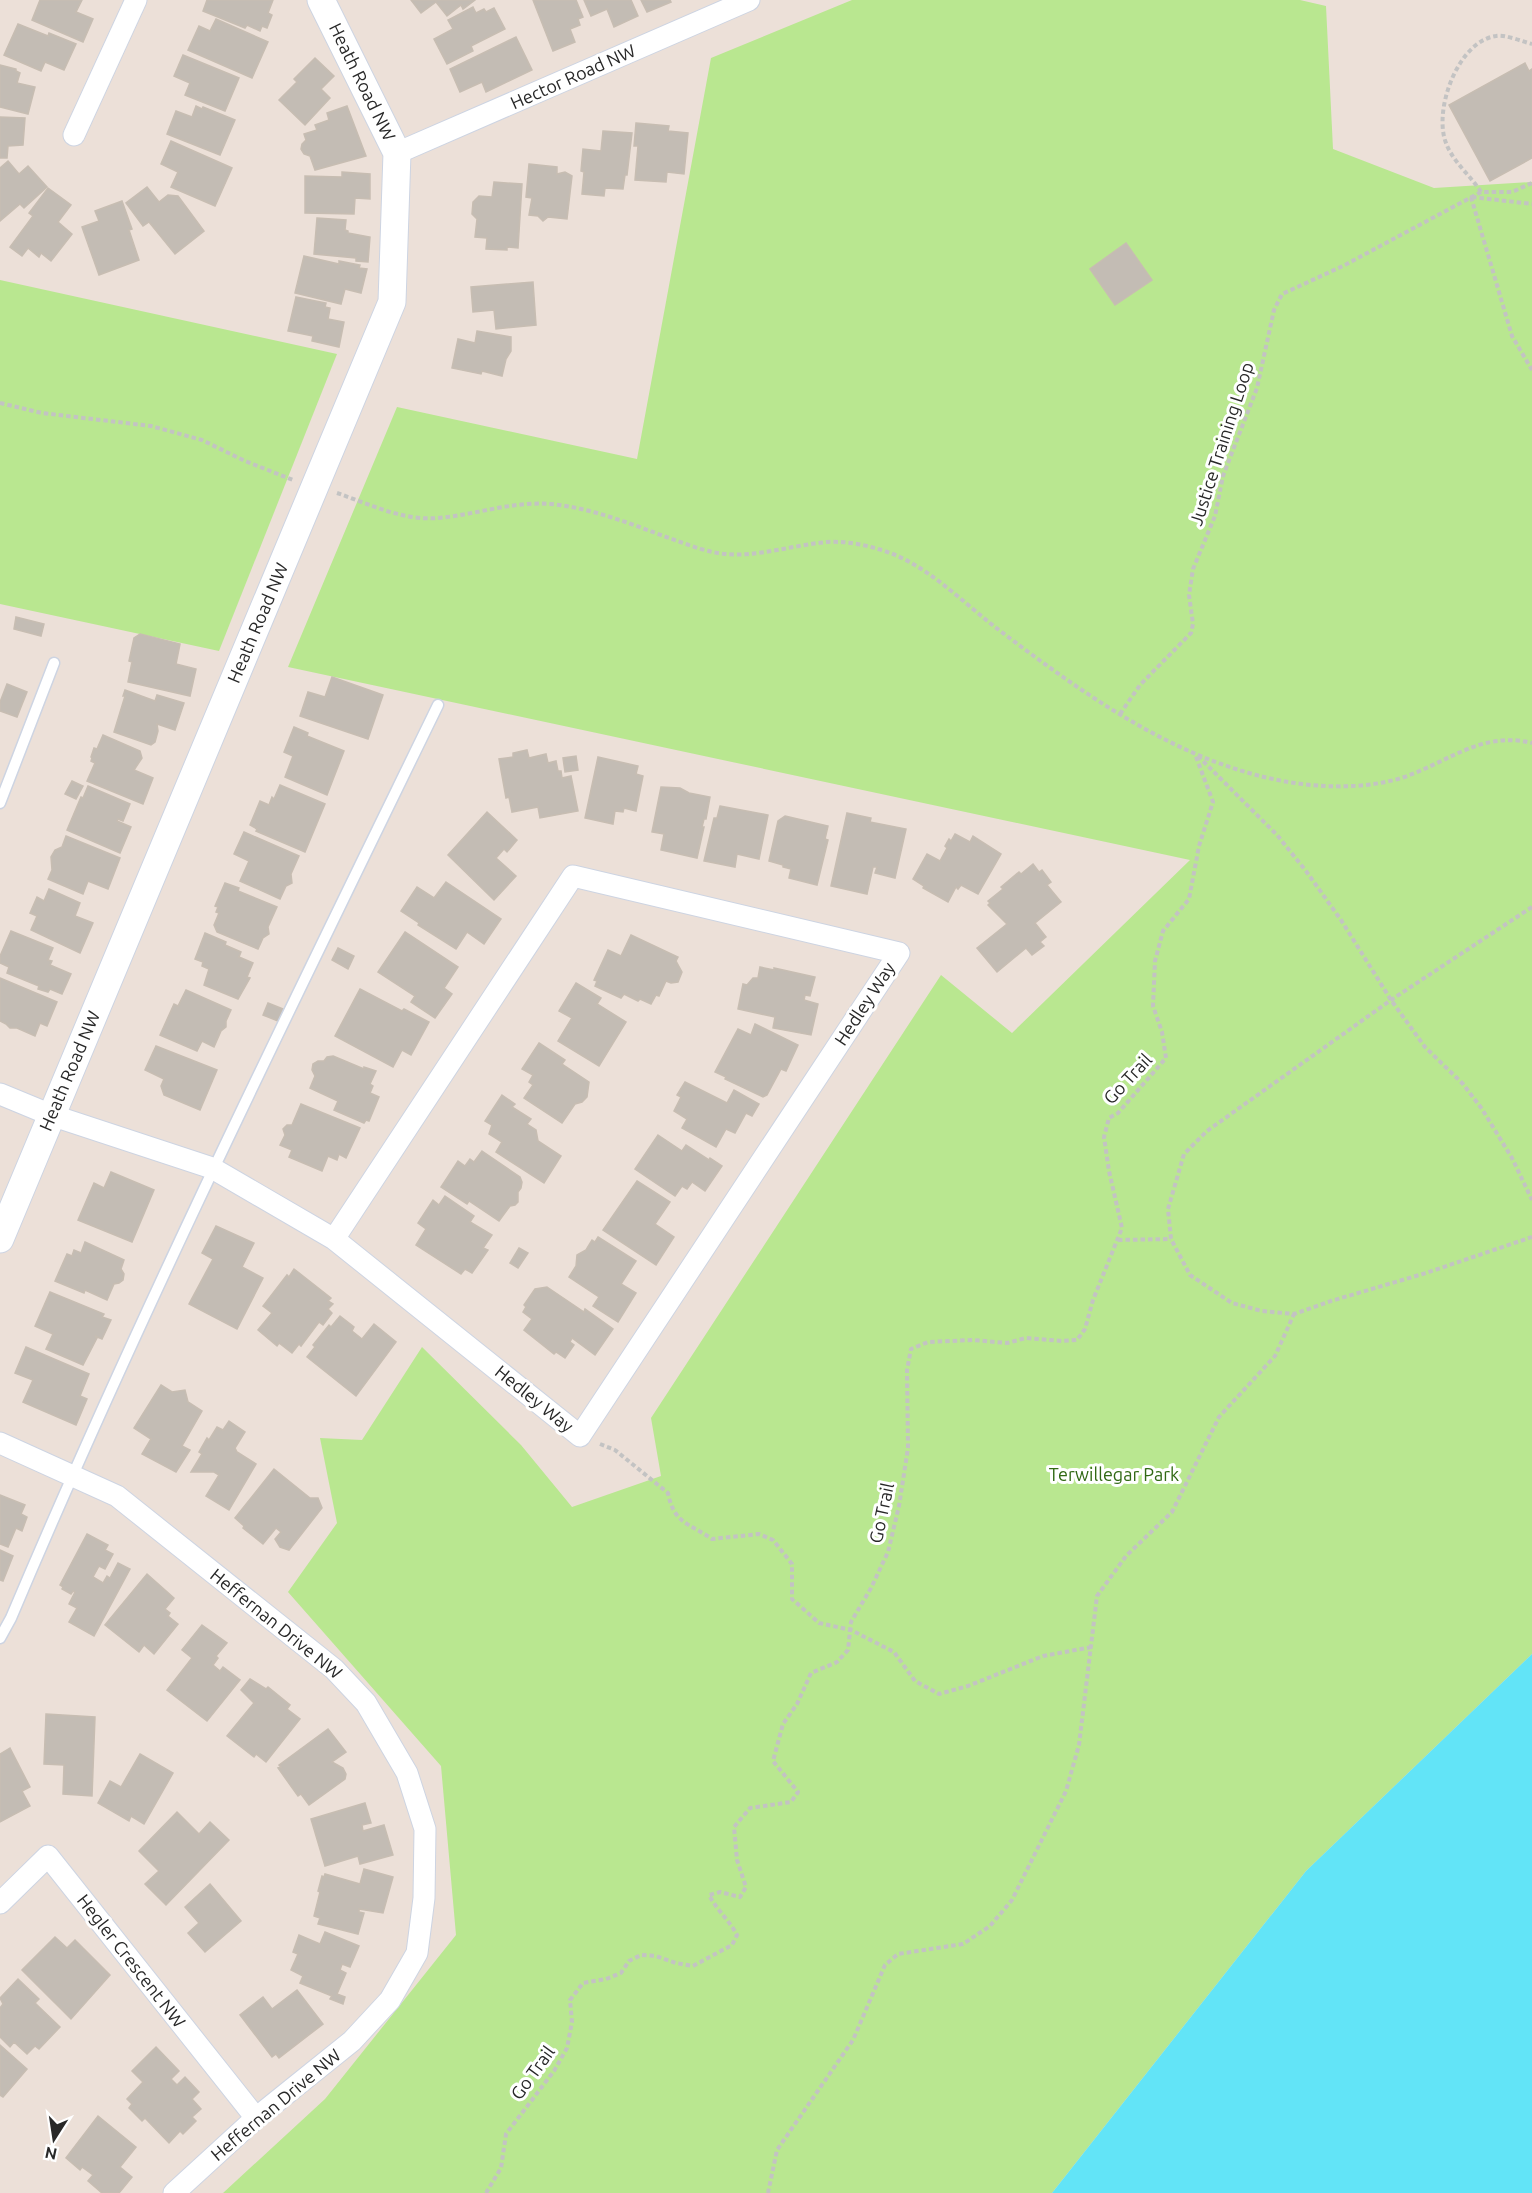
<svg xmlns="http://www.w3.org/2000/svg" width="1532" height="2193" viewBox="0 0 1532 2193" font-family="Ubuntu,sans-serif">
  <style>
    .green { fill: #b9e790 }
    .water { fill: #62e4f7 }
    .building { fill: #c3bcb4; stroke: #c7bdb2; stroke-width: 1.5 }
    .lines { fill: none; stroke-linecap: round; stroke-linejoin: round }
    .service-casing { stroke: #cdd4e2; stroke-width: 13 }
    .minor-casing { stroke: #cdd4e2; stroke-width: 23 }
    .tertiary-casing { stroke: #cdd4e2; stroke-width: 29 }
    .path { stroke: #c3c3c3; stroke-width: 4; stroke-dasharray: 4.5 3; stroke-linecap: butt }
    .service { stroke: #fff; stroke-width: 10 }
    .minor { stroke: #fff; stroke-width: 21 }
    .tertiary { stroke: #fff; stroke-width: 27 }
    .labels { text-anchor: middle; stroke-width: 6; stroke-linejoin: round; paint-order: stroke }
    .street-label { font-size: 18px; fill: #282828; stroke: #fff }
    .park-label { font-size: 18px; fill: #316914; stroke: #fff }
  </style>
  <rect width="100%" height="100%" fill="#ece0d8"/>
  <g class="green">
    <polygon points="852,0 1300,0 1326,6 1333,149 1434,188 1532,182 1532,1654 1306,1871 1052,2193 223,2193 325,2099 456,1935 441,1766 288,1592 337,1523 320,1438 362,1440 422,1347 521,1445 572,1507 661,1476 651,1418 941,975 1012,1033 1190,860 288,667 397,407 637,459 711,58"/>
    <polygon points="0,280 337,354 219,651 0,604"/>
  </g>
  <polygon class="water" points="1532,1654 1532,2193 1052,2193 1306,1871"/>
  <g class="building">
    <polygon points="40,0 82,0 76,12 93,19 83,42 32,20"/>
    <polygon points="207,0 273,0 268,13 272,15 267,28 262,26 260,31 247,25 245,28 203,11"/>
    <polygon points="411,0 475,0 463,9 461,5 447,16 436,2 421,13"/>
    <polygon points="533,0 576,0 583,17 578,19 580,25 570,29 575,42 553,51"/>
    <polygon points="584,0 631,0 638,16 614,27 607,9 591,16"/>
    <polygon points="641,0 670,0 671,2 647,12"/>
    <polygon points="473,7 476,13 484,9 486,12 494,8 505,29 471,46 473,51 447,64 434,39 453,29 448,20"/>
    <polygon points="216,19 268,42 252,78 188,50 199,26 210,31"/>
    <polygon points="18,24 48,36 49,33 76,44 64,70 45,62 41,71 4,55"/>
    <polygon points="516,37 532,70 486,92 482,82 460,92 450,69"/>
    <polygon points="183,55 239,78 225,111 185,95 190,83 174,76"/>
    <polygon points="315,58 334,76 321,89 330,98 305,125 279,100 297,82 294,79"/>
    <polygon points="1525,63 1529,71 1532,69 1532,158 1490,181 1449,105"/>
    <polygon points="0,65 16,69 16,71 20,73 17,83 35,87 28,114 0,107"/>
    <polygon points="196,106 202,109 203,107 235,120 220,155 167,134 176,111 192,117"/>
    <polygon points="347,106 366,156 315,170 310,156 304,154 301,149 302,144 306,140 304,134 317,130 315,125 329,120 327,113"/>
    <polygon points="0,117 25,118 23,145 8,146 7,158 0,158"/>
    <polygon points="636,123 669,126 668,131 688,133 684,174 667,172 666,182 635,180 638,146 634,146"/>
    <polygon points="603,131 632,133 627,175 625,175 623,189 605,188 604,196 582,194 584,172 581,171 583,149 601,151"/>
    <polygon points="171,141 232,168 215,206 171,187 178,172 161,164"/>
    <polygon points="8,161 19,174 28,166 47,187 24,208 20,204 0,221 0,168"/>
    <polygon points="529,164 557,167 557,174 565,172 572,176 567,219 548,217 543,221 538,216 529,215 532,198 526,197"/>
    <polygon points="342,172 370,174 370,199 355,198 354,214 305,213 305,176 342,177"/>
    <polygon points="494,182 522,184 518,248 507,247 507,250 486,249 487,238 475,237 477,219 472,214 473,202 479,196 492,197"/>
    <polygon points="147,187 159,202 168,195 178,196 204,231 175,254 149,222 143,226 126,203"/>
    <polygon points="48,188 71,205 58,222 72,234 51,261 41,253 39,257 28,248 22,256 10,247 33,216 29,213"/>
    <polygon points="122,201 132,229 129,230 139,260 99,275 82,227 99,221 95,211"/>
    <polygon points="317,218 346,220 345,230 348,231 348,233 370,237 368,262 356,261 356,258 314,254"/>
    <polygon points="1126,243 1152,280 1115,305 1090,269"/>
    <polygon points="304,256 339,264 339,261 360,265 359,268 367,269 361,293 345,289 341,304 295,293"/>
    <polygon points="533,282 536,325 496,329 494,310 473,312 471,287"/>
    <polygon points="296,297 326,303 325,307 330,308 328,319 344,322 339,347 312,341 313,336 288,331"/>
    <polygon points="477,331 511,337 511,351 506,359 502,376 482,371 481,374 452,368 458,339 475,343"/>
    <polygon points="16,617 44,624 41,636 14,629"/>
    <polygon points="140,634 180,644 176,664 196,669 190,696 128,682 132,662 129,661 134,638"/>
    <polygon points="332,677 383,695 368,739 300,716 308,692 325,697"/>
    <polygon points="7,684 27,692 17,717 0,711 0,702"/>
    <polygon points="125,690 155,701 157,695 184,703 175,730 157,724 158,731 155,742 151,745 114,732 125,696 123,696"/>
    <polygon points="294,727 308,733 307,736 344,751 327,795 285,777 293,756 284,752"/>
    <polygon points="103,735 140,751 142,758 134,770 153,778 143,804 87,781 95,763 91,761 92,758 91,757 94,748 97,749"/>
    <polygon points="527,750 529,758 546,754 548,763 556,761 558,771 561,771 562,778 571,776 578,811 540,818 538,807 512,812 509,797 506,798 499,759 513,757 513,753"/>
    <polygon points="576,756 578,770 565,772 563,758"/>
    <polygon points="598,757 638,766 636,774 643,776 636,811 624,808 623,812 615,811 613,824 585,818"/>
    <polygon points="72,781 83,786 76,799 65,794"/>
    <polygon points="280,785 325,804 305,852 256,831 257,829 250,825 260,801 269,805 272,797 274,799"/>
    <polygon points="88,786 130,804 123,821 118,819 117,821 131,827 120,853 67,830 81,797 83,798"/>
    <polygon points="661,787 680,788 689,793 710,797 706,819 704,819 702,827 704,827 697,858 661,850 664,834 652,832"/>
    <polygon points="720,806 768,815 759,859 737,854 735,867 704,861 714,818 717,818"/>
    <polygon points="487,812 517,840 507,852 504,849 496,858 516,876 494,900 448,855"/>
    <polygon points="847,813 871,818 870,822 906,829 895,878 875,873 877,867 873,867 867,894 831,886"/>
    <polygon points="785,816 828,826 825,839 828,840 817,885 789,878 791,869 783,867 783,865 769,861 778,821"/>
    <polygon points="244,832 299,856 291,874 292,883 286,886 280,899 240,881 249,861 234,854"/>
    <polygon points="955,834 970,842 973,836 1001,854 978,894 961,885 958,889 956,887 948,902 923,888 924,886 913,879 927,854 940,861 947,848 945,846 949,839 951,841"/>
    <polygon points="66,836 120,858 108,889 88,881 83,894 48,879 52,870 51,857 55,850 62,847"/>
    <polygon points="1033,864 1039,872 1042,870 1051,882 1047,885 1061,902 1035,923 1046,937 1040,942 1044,946 1032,955 1026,948 997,972 977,948 1007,924 988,905 990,903 988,901 1003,889 1001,887 1019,872 1021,874"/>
    <polygon points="446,882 501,919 484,944 467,932 456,949 418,925 419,923 401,911 417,887 434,898"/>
    <polygon points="225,883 239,888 238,891 277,907 268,927 269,934 263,938 258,949 217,932 214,925 219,913 216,912 218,907 215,906"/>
    <polygon points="49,889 80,903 75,916 93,923 80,953 31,930 37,916 30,913 37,897 44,901"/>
    <polygon points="11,931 53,948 48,960 52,961 50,965 71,974 62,994 50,989 48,992 38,989 39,986 7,973 9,967 0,963 0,956"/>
    <polygon points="405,932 458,967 444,988 452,994 435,1018 411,1002 415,996 378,972"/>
    <polygon points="205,933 226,942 225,945 241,952 239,957 253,963 247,977 250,978 238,999 204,985 209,969 202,966 203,962 195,959"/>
    <polygon points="631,935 678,957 676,961 682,972 678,982 671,983 666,981 659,996 656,995 651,1004 640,999 638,1001 624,994 621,998 595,986 597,981 594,980 608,950 621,956"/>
    <polygon points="338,948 354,956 348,969 332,960"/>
    <polygon points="760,967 774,970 774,968 815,977 810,996 805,995 804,1000 818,1004 811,1035 773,1028 775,1017 738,1009 743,984 747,985 753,978 758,978"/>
    <polygon points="0,978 57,1002 47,1026 40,1023 35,1036 17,1028 10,1028 6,1024 0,1021"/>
    <polygon points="576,983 601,998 597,1004 626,1022 599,1066 558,1041 572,1018 559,1011"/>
    <polygon points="360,989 402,1011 404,1009 429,1022 411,1055 402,1050 393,1067 335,1036"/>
    <polygon points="186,990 231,1010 226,1021 226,1027 221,1031 214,1047 202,1041 197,1051 160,1035 174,1004 178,1006"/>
    <polygon points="268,1003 283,1009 278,1021 263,1015"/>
    <polygon points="755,1024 798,1045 786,1071 781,1069 767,1095 763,1097 725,1079 726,1077 715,1072 738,1029 751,1035"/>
    <polygon points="539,1043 565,1060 562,1064 589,1082 587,1097 582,1102 575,1104 562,1123 524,1098 533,1085 529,1082 533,1075 522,1069"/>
    <polygon points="156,1046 217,1070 200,1110 164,1095 161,1086 164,1079 145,1070"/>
    <polygon points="333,1056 364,1069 364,1067 376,1071 370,1084 373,1086 370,1093 379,1097 369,1121 366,1120 364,1123 334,1110 338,1101 310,1088 315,1076 312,1070 313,1064 318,1061 324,1061 327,1057"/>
    <polygon points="685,1082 727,1103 734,1090 759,1104 752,1116 746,1113 735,1133 726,1129 716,1147 682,1128 687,1119 674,1111 681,1097 677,1095"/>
    <polygon points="502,1095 515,1104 512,1107 531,1119 527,1124 536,1130 538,1141 561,1156 544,1183 496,1152 502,1142 489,1134 492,1125 485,1121"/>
    <polygon points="301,1104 360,1128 346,1158 339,1154 337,1160 328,1156 322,1171 289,1157 292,1150 280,1145 285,1135 283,1129 287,1125 292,1125"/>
    <polygon points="658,1135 682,1151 686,1145 709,1160 710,1158 722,1166 705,1191 692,1182 687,1189 682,1186 675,1196 635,1169"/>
    <polygon points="482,1151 520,1177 522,1182 521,1188 518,1192 518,1202 515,1205 510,1206 499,1221 469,1201 467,1204 441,1187 458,1161 465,1166 470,1159 474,1162"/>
    <polygon points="111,1172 154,1190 132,1242 78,1220 94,1183 104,1188"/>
    <polygon points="637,1181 670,1202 655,1224 674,1237 656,1265 603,1230"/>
    <polygon points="445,1196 474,1216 470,1222 492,1235 483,1248 488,1250 472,1273 465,1269 461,1274 416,1245 426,1229 418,1223 433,1200 439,1205"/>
    <polygon points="216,1226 254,1243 242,1267 263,1278 237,1329 189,1304 213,1259 202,1253"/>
    <polygon points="598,1237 636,1261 621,1284 636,1293 618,1322 593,1306 599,1297 569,1277 576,1266 577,1255 586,1250 592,1240 595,1242"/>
    <polygon points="85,1242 124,1260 121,1269 124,1274 123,1280 119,1283 114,1284 107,1300 85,1290 84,1293 55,1281 67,1254 72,1256 74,1250 81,1253"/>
    <polygon points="519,1248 528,1253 518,1268 510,1263"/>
    <polygon points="294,1269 331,1298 328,1301 333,1304 328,1309 332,1313 323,1325 319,1322 301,1346 299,1344 292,1353 279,1343 277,1346 258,1330 272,1313 263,1306 287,1275 289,1277"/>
    <polygon points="547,1287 584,1312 585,1309 613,1329 595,1355 572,1338 570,1342 574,1345 565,1358 556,1352 554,1354 524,1330 532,1319 523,1312 526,1307 524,1305 535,1289"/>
    <polygon points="50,1292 104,1314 102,1317 111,1320 102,1339 95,1336 97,1338 83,1365 46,1349 53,1334 35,1326"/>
    <polygon points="340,1316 354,1327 352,1331 362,1339 374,1324 396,1342 356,1396 307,1357 315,1347 313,1345 329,1325 331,1327"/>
    <polygon points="26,1347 89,1374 80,1396 87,1399 76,1425 23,1402 33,1380 15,1373"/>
    <polygon points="161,1385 172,1392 185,1390 188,1402 202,1411 182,1446 190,1450 176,1472 142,1454 151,1439 134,1428"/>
    <polygon points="229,1421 245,1432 235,1448 237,1452 256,1464 229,1510 206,1496 219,1475 214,1472 191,1472 202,1454 199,1452 207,1438 209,1440 217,1427 223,1430"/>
    <polygon points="274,1469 310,1498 318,1498 322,1508 289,1550 280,1547 275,1539 281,1532 276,1528 263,1544 243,1528 244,1526 235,1518"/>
    <polygon points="0,1495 25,1505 21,1514 27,1517 22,1531 16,1528 8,1547 0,1544"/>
    <polygon points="87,1534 108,1545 105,1550 113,1554 105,1569 99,1566 93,1577 103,1583 107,1576 110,1578 118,1563 130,1569 94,1636 69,1622 77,1608 69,1604 75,1592 73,1591 71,1594 62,1589 63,1587 60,1585"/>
    <polygon points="0,1550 13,1556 3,1581 0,1580"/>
    <polygon points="147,1574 174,1598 165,1609 170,1613 168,1616 178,1624 154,1654 144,1645 139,1652 105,1625"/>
    <polygon points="202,1625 227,1643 216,1656 218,1658 213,1665 220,1671 223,1667 240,1680 207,1721 167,1690 192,1658 182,1650"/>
    <polygon points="250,1679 266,1689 268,1687 290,1705 287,1709 300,1719 266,1762 256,1754 254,1757 227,1736 254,1703 241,1690"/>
    <polygon points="46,1714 95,1717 92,1796 63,1794 64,1765 44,1764"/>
    <polygon points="328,1729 346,1752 332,1762 343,1768 346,1774 345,1779 309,1805 301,1794 298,1796 278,1768 281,1767 279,1765"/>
    <polygon points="10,1748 30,1787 22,1791 30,1806 0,1822 0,1754"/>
    <polygon points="140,1754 173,1773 144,1824 131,1816 129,1821 98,1803 110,1781 121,1787"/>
    <polygon points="365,1803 371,1823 362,1825 363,1831 384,1825 393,1855 360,1864 358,1856 325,1866 311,1819"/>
    <polygon points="177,1812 199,1834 210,1822 229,1840 166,1905 145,1884 159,1871 139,1851"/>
    <polygon points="364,1869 393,1877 383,1913 359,1909 359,1912 364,1913 358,1934 318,1924 320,1918 314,1916 320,1892 318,1891 322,1876 324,1877 325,1874 360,1884"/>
    <polygon points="210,1884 241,1921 205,1952 188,1933 199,1923 185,1907"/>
    <polygon points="325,1932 359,1946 350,1967 342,1964 340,1970 346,1973 337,1994 345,1997 343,2004 330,1999 332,1996 300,1983 303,1976 291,1970 298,1954 293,1952 299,1935 320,1944"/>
    <polygon points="55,1937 67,1948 75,1940 110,1975 71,2019 22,1970"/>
    <polygon points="18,1979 39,1999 35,2003 60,2027 39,2049 35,2046 27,2054 14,2042 10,2047 0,2037 0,2008 3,2004 0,1998"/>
    <polygon points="297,1990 323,2024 279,2058 276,2054 272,2057 240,2015 263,1997 272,2009"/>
    <polygon points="0,2045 27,2069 3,2097 0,2095"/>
    <polygon points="156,2047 179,2071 171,2079 177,2085 185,2077 199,2092 192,2099 201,2109 192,2117 196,2121 183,2134 180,2131 169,2143 145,2118 142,2121 129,2108 132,2104 127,2099 143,2082 132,2071"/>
    <polygon points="98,2116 136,2147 120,2167 132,2177 119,2193 102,2193 88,2181 93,2175 82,2167 80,2170 66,2158"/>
  </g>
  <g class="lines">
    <g class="service-casing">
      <g id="service">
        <polyline points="0,803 54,663"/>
        <path d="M0,1638L11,1618C142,1308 291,1007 438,705"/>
      </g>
    </g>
    <g class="minor-casing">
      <g id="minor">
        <polyline points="74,135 136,0"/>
        <polyline points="397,153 749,0"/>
        <polyline points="0,1094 51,1115 212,1168 334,1239 580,1436 899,953 573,876 334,1239"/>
        <polyline points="0,1443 117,1496 334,1669 366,1703 407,1773 425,1829 424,1898 417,1953 390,2000 352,2041 256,2118 174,2193"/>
        <polyline points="0,1903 48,1856 256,2118"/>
      </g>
    </g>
    <g class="tertiary-casing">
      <polyline id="tertiary" points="0,1239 392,302 397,153 321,0"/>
    </g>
    <g class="path">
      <path d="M1481,192C1470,175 1453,162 1446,143C1433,110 1458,41 1496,36C1504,34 1524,42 1532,44"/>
      <polyline points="1471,197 1512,336 1532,370"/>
      <polyline points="1472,197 1532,204"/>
      <polyline points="0,403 42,413 151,426 202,440 245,461 293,480"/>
      <path d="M337,493C369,504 403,521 437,518C476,515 511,501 551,504C592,508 631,524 669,538C687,544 705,552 725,554C759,557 793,545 827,542C844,541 862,544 878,549C923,561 959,599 995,627C1081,692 1175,761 1283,781C1320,788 1362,789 1398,779C1445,765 1480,730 1532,743"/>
      <polyline points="1120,714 1140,685 1191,633 1193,624 1189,595 1193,569 1215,516 1223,476 1257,388 1274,310 1282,294 1343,266 1481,192 1512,192 1532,183"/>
      <polyline points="1198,756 1277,835 1306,871 1341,920 1391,1000 1425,1047 1463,1084 1482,1109 1512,1158 1532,1200"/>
      <polyline points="1532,907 1391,1000 1207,1131 1184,1154 1168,1209 1171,1239 1190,1275 1232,1303 1262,1311 1294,1314 1331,1301 1426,1273 1532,1237"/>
      <polyline points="1118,1240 1171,1239"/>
      <path d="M600,1444L615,1450L668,1493C674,1524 689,1523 712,1539L759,1534L773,1540L792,1564V1599L819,1623L851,1630L894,1652L915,1681L939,1694L968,1686L1043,1656L1092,1647"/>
      <path d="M486,2193L501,2168L506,2134L554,2071L567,2048L572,2022L570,2000L583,1983L606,1979L621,1973L629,1961L641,1955L656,1956L676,1963L693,1966L732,1945L737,1935C729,1920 717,1910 709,1895L720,1892L740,1897L746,1887L737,1860L734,1827L750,1808L791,1802L798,1792L773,1761L783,1724L797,1704L811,1673L837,1662L848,1650L851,1622L871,1588L888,1552L899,1506L908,1448L907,1370L911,1349L928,1342L973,1340L1007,1343L1026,1338L1062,1341L1077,1340L1085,1329L1093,1300L1122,1228L1109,1171L1104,1137L1109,1118L1118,1113L1166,1058L1162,1032L1153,1006L1155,961L1163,931L1189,899L1199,846L1213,802L1195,754"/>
      <polyline points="768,2193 777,2150 853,2040 885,1965 898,1954 963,1944 990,1926 1012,1900 1066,1791 1079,1745 1097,1596 1126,1556 1172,1512 1219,1417 1275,1356 1294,1314"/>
    </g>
    <use href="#service" class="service"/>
    <use href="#minor" class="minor"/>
    <use href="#tertiary" class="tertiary"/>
  </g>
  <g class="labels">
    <g class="street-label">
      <text transform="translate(573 77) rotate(-24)" y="6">Hector Road NW</text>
      <text transform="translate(362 82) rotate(64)" y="6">Heath Road NW</text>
      <text transform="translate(1222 444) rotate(-72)" y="6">Justice Training Loop</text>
      <text transform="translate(258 623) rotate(-67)" y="6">Heath Road NW</text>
      <text transform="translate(865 1004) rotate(-57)" y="6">Hedley Way</text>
      <text transform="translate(70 1071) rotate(-67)" y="6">Heath Road NW</text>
      <text transform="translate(1128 1079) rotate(-47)" y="6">Go Trail</text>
      <text transform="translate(534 1399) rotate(39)" y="6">Hedley Way</text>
      <text transform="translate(882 1513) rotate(-78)" y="6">Go Trail</text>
      <text transform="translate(276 1624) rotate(39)" y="6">Heffernan Drive NW</text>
      <text transform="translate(131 1961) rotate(52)" y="6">Hegler Crescent NW</text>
      <text transform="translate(533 2073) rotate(-54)" y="6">Go Trail</text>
      <text transform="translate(276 2105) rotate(-40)" y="6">Heffernan Drive NW</text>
    </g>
    <g class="park-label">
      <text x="1114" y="1481">Terwillegar Park</text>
    </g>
  </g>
  <g transform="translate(54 2139) rotate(192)" stroke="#ffffff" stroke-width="4.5" paint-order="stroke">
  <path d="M0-4.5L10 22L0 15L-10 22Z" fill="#282828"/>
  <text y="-9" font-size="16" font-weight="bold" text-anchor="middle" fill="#282828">N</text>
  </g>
</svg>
